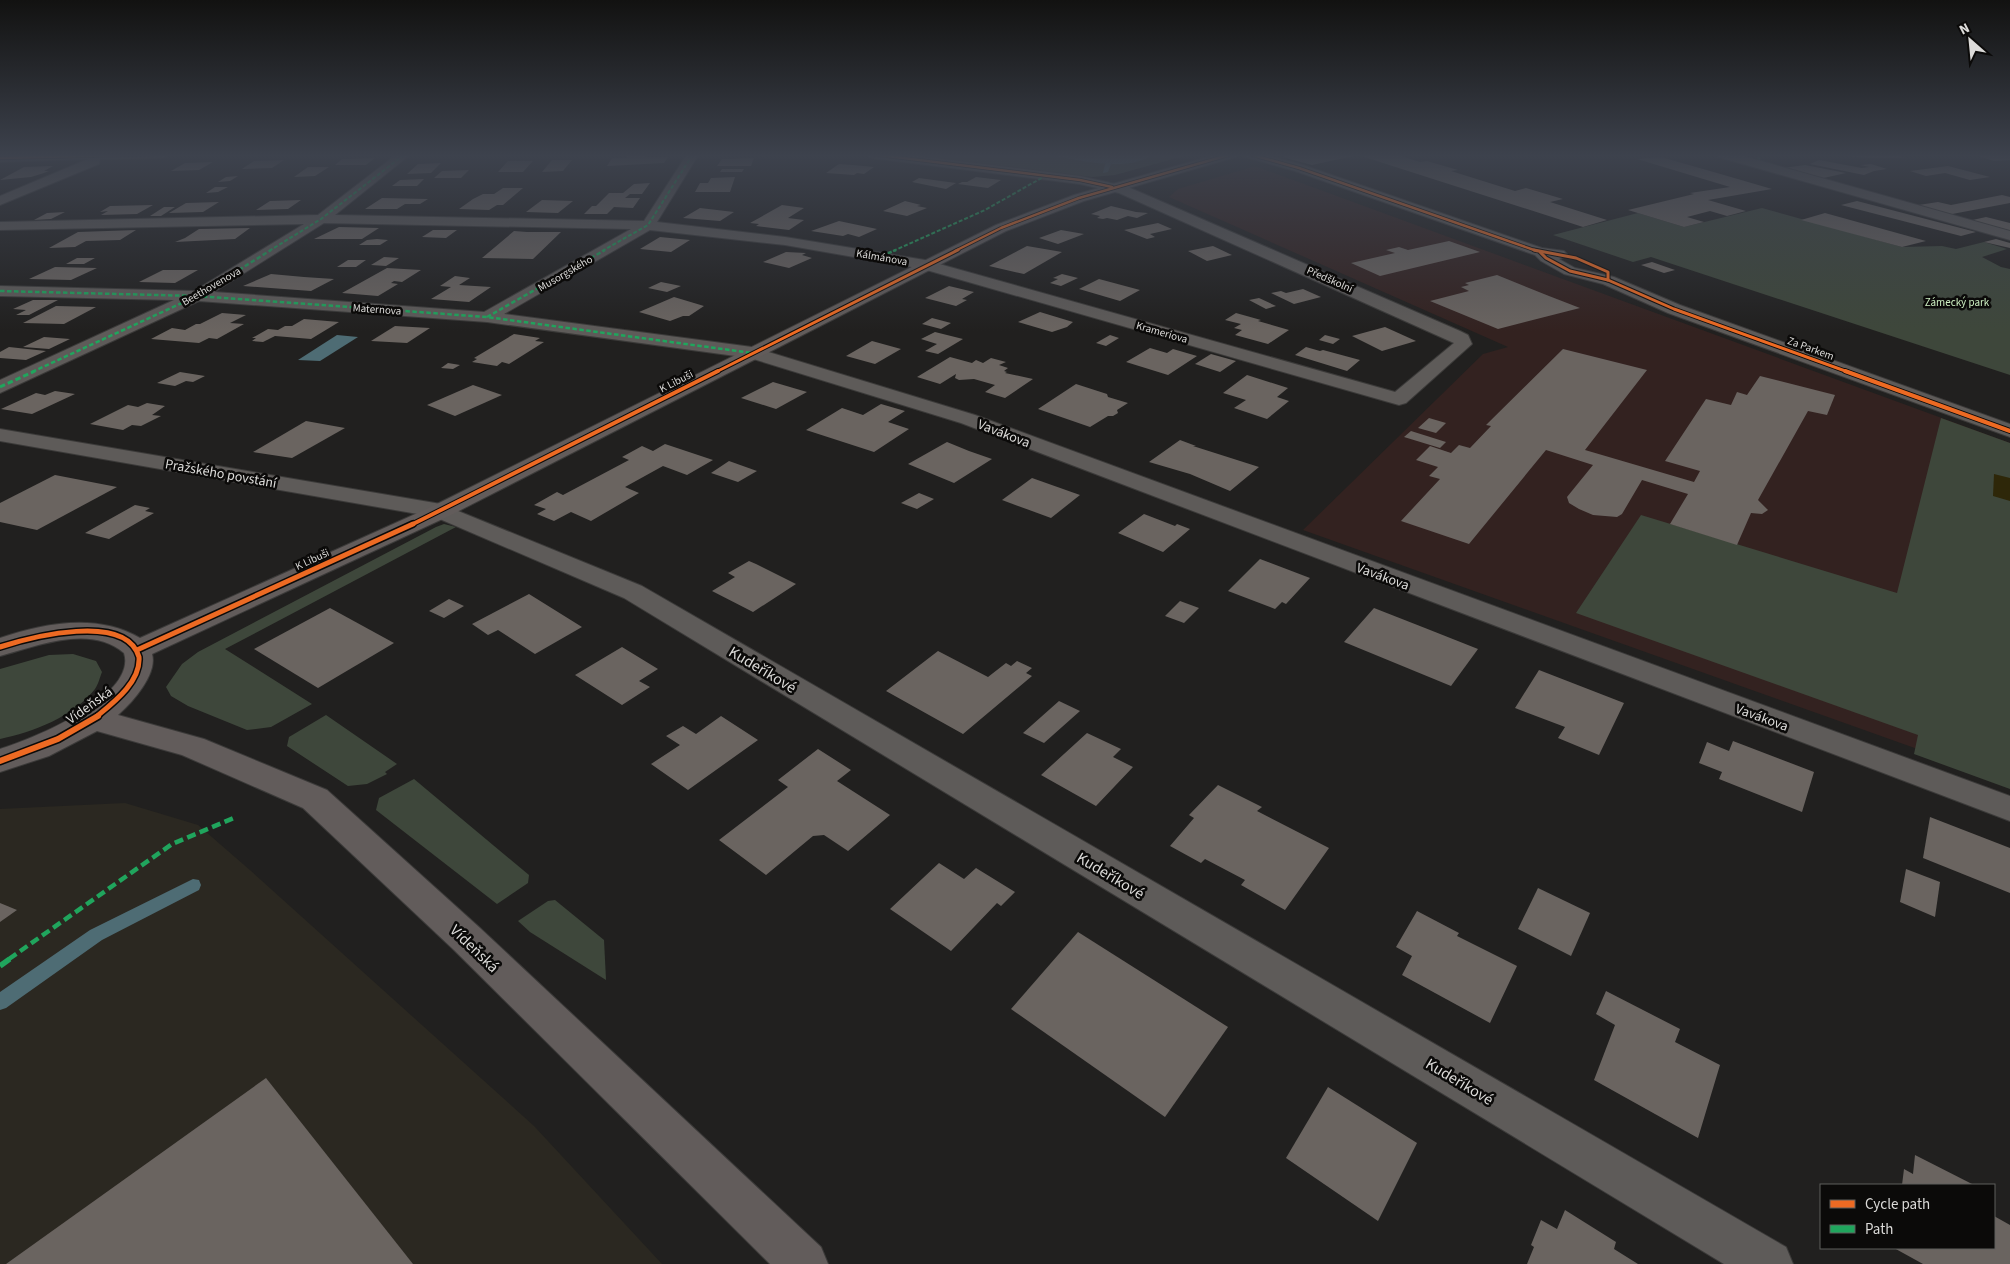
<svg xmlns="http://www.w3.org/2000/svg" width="2010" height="1264" viewBox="0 0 2010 1264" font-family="'Source Sans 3',sans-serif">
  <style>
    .built { fill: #2b2821 }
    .education { fill: #332220 }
    .green { fill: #3e473b }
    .sand { fill: #2e2709 }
    .water { fill: #4e6c74 }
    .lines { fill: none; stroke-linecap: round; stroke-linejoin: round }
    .stream { fill: #4e6c74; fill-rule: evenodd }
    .building { fill: #6a6460 }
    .street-casing { stroke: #3b3a39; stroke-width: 2 }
    .secondary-casing { stroke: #3b3a39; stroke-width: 2 }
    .street { fill: #5e5b59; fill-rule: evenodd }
    .secondary { fill: #625c5b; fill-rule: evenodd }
    .quiet-far4 { stroke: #20a55d; stroke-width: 2; stroke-dasharray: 4 2; stroke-linecap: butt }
    .quiet-far3 { stroke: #20a55d; stroke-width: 2.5; stroke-dasharray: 4.5 2.5; stroke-linecap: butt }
    .quiet-far2 { stroke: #20a55d; stroke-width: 3; stroke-dasharray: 5.5 3; stroke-linecap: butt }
    .quiet-far1 { stroke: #20a55d; stroke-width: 4.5; stroke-dasharray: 9 4.5; stroke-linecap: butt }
    .quiet { stroke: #20a55d; stroke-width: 5.5; stroke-dasharray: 12 5.5; stroke-linecap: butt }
    .cycleway-far4-casing { stroke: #0b0a09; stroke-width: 4 }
    .cycleway-far3-casing { stroke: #0b0a09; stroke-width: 5 }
    .cycleway-far2-casing { stroke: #0b0a09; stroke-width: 6 }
    .cycleway-far1-casing { stroke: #0b0a09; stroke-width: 8 }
    .cycleway-casing { stroke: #0b0a09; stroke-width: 9 }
    .cycleway-far4 { stroke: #ed6a23; stroke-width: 2.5 }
    .cycleway-far3 { stroke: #ed6a23; stroke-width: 3 }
    .cycleway-far2 { stroke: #ed6a23; stroke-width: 4 }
    .cycleway-far1 { stroke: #ed6a23; stroke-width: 5 }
    .cycleway { stroke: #ed6a23; stroke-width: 6 }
    .labels { text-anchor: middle; stroke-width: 5; stroke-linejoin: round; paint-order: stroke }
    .far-street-label { font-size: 11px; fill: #dcdbd9; stroke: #0b0a09 }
    .far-park-label { font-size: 11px; fill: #cdf0c2; stroke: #0b0a09 }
    .street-label { font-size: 14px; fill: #dcdbd9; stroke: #0b0a09 }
    .near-street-label { font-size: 16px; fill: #dcdbd9; stroke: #0b0a09 }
  </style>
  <rect width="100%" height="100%" fill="#21201f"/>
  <polygon class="built" points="125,803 198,825 251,871 534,1126 662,1264 0,1264 0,809"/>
  <polygon class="education" points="1255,166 2010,443 2010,782 1303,530 1483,354 1508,347 1169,197 1178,189"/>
  <g class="green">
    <polygon points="902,154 1045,154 1108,164 1148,157 1153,154 1191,154 1115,175 1092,177"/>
    <polygon points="1762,208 1902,247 1942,246 1956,249 1984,242 2007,249 1982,257 2001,267 2010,269 2010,375 1651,257 1633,262 1553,235 1638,213 1684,227"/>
    <polygon points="1941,418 2010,443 2010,789 1914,754 1918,735 1576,613 1641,515 1897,593"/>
    <polygon points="444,524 456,527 225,649 312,704 271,727 247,730 188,706 171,696 166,687 182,664 198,652 436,527"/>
    <path d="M73,654L96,661L102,672C100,677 98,685 95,689C73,717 33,732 0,739V669L49,655Z"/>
    <polygon points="326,715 397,764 385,772 387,774 367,784 348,786 287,746 289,737"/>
    <polygon points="414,779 529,875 528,883 497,904 376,810 379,798"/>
    <polygon points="555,900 604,940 606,980 530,932 518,921 548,901"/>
  </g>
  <polygon class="sand" points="1994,474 2010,478 2010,501 1993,496"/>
  <g class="water">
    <path d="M1045,154H1153C1128,174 1074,159 1045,154Z"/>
    <polygon points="337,335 358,337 320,361 298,360"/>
  </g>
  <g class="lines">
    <g class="stream">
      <polygon points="1108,162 1111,164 1108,172 1103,173 1105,164"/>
      <polygon points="193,879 199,880 201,885 199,890 102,940 6,1008 0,1010 0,992 90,930"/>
    </g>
  </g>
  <g class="building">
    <polygon points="647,154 645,157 668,157 664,163 607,166 612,158 626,158 628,155"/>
    <polygon points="1294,154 1395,154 1420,162 1427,161 1458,170 1451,171 1515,191 1526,188 1563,199 1550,202 1607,220 1583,227 1358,155 1312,165 1282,157"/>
    <polygon points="1847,154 1896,154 1905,158 1869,158 1847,156"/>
    <polygon points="2006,154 2010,155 2010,160 1994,161 1978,156"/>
    <polygon points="1661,157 1724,175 1772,189 1708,200 1746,211 1727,216 1710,211 1687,217 1704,222 1684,227 1628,210 1694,194 1690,193 1730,187 1637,159"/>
    <polygon points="375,158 366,165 335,165 342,159"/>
    <polygon points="754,158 751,166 717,166 722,159"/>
    <polygon points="284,160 272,168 242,169 254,161"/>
    <polygon points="552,160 572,160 563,171 542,172"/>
    <polygon points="1819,160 1862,168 1869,167 1861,165 1871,164 1887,169 1874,171 1864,175 1810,164"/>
    <polygon points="508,161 533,161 523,172 498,172"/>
    <polygon points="213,162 199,170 171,171 185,163"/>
    <polygon points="441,163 431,173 407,174 418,164"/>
    <polygon points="839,164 853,165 874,167 864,174 857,173 854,175 826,173"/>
    <polygon points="1805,165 1846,173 1819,179 1783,168"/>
    <polygon points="53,166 44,171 49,171 44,173 31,177 0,180 24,167"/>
    <polygon points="1948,166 1990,177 1970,180 1945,173 1926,176 1910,171"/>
    <polygon points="308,167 329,167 315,176 294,177"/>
    <polygon points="722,169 744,169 742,172 720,172"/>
    <polygon points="469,170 461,178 434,178 442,171"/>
    <polygon points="238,176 230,181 218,182 226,177"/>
    <polygon points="735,177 730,192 695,192 700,183 708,183 711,178"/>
    <polygon points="976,177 1001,180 988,188 958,184 962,182 967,182"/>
    <polygon points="919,178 956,183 946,189 912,182"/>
    <polygon points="424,179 417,186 392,186 400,180"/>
    <polygon points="650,183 642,194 630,194 625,198 640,198 633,208 614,207 607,214 584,214 592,206 596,206 609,193 623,193 634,184"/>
    <polygon points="215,187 228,187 218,192 206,193"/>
    <polygon points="503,188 523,188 503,205 497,205 489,210 459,209 473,199 483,194 494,194"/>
    <polygon points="2002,195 2010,197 2010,203 1947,215 1912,206 1938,202 1951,205"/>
    <polygon points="382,198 428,199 420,204 405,204 397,209 365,209"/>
    <polygon points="301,200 288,209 256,210 270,201"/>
    <polygon points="542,200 573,201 558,213 526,212"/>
    <polygon points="905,201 921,205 917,206 927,208 907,216 883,211"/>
    <polygon points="1857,201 1976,232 1961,236 1841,205"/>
    <polygon points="219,202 203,212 169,213 186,203"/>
    <polygon points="153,205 137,214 101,215 108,211 100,212 110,206"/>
    <polygon points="782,205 804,208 788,218 804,220 789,230 756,226 759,224 750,223"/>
    <polygon points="1111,206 1136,212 1148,213 1137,218 1128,216 1117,220 1107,218 1103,219 1097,218 1100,216 1091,214"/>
    <polygon points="164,207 175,207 161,216 150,216"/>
    <polygon points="700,208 734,212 720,221 683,218"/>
    <polygon points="65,212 51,219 34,220 47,213"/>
    <polygon points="1825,213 1926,241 1902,247 1801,220"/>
    <polygon points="1986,217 2010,223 2010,232 1968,221"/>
    <polygon points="839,221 877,229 859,237 848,234 843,236 811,231"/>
    <polygon points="1158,223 1172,229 1150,234 1155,237 1147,239 1124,230"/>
    <polygon points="339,227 379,228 362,239 314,239"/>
    <polygon points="250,228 235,239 175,242 185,238 199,229"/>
    <polygon points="136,230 120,240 86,241 75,247 49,248 78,232"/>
    <polygon points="433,230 457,230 446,238 422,237"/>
    <polygon points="1061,230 1084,234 1058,244 1039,238"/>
    <polygon points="514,231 527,232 561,232 533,259 482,258"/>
    <polygon points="660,237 690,240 671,252 640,249"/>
    <polygon points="377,239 388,240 380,245 359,245 367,240"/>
    <polygon points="1996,239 2010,243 2010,248 1984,242"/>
    <polygon points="1449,241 1480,252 1380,276 1351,263 1395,253 1386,250 1399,247 1408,250"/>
    <polygon points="1027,246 1062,252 1024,274 989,266"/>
    <polygon points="1213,246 1232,255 1207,261 1188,251"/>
    <polygon points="786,252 806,253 802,255 812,258 789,268 763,262"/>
    <polygon points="384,257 399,258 386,266 371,265"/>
    <polygon points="77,258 95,258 84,264 66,264"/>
    <polygon points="348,260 366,260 356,267 337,267"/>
    <polygon points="1652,262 1675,270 1664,273 1641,265"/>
    <polygon points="55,267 97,268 71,280 29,279"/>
    <polygon points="387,268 421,270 402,282 394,281 391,283 398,284 378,296 342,293"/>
    <polygon points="163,270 198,270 175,283 139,282"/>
    <polygon points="271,274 304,277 334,279 311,291 243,286"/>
    <polygon points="1062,274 1078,278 1061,286 1050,283 1058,279 1053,278"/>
    <polygon points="1497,275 1549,296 1580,308 1498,329 1430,301 1469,291 1461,287 1469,285 1465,283"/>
    <polygon points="455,276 470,278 459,285 491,287 469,302 431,299 451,287 440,286"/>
    <polygon points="1099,279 1140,290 1120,301 1079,289"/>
    <polygon points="661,282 681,286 667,292 648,288"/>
    <polygon points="949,286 974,292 962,299 967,300 956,306 925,298"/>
    <polygon points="1303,289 1321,297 1294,304 1271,293 1281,291 1286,293"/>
    <polygon points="674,297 704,306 689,316 683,316 670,321 639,312"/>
    <polygon points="1259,298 1276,306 1266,309 1249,300"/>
    <polygon points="33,300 58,300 29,315 16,315 26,310 13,309"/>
    <polygon points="56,306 96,307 64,324 23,323"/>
    <polygon points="1040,312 1073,322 1067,327 1052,332 1018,322"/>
    <polygon points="222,313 246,315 230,323 244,324 217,339 209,338 199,343 151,339 172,328 185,330 196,324 200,324"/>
    <polygon points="1236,313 1261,320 1258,321 1289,330 1268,344 1235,335 1242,330 1234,328 1241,324 1225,320"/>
    <polygon points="932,318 951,323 941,329 922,324"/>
    <polygon points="304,319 339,322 311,339 275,336 263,342 252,341 256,338 252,338 268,329 278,330 285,326 292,326"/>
    <polygon points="395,326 430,328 407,343 371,341"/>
    <polygon points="1385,327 1416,341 1382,351 1352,336"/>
    <polygon points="935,332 963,339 938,354 925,351 937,344 921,339"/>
    <polygon points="514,334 540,338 535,341 544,342 509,364 502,362 497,366 472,362 477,359 474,358"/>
    <polygon points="1110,335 1119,338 1106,346 1096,343"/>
    <polygon points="1325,335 1340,339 1333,344 1319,340"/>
    <polygon points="44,337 70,339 49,349 23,347"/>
    <polygon points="872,341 901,349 875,364 846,356"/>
    <polygon points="9,347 46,351 26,360 0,358 0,352"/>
    <polygon points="1306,347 1320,351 1323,350 1360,360 1347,371 1295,355"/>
    <polygon points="1150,348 1167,353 1173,349 1197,356 1168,375 1126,362"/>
    <polygon points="1563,349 1647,370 1585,450 1694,482 1700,471 1665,461 1706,399 1731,405 1737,392 1747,395 1760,376 1835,395 1827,415 1808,411 1758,500 1768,510 1762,514 1751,513 1737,545 1670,524 1688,494 1642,480 1622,514 1617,517 1593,515 1579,509 1569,503 1567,497 1593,465 1546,450 1469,544 1401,521 1440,479 1429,476 1438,467 1416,460 1430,446 1451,453 1459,445 1470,448 1491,426 1486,425"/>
    <polygon points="1211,354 1236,361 1220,372 1195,364"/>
    <polygon points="950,357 972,363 976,360 983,363 991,358 1006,362 999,365 1008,368 1004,371 1007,372 1005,373 1033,379 1005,398 985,392 995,385 974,379 959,380 955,378 956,374 940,384 917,377"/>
    <polygon points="448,363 460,365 453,369 441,368"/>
    <polygon points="180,372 205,376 193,382 186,381 175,386 157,383"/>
    <polygon points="1247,375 1288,388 1277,397 1289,401 1267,419 1234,408 1246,400 1223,393"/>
    <polygon points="773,382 807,392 776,409 741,398"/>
    <polygon points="1076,384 1107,394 1108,397 1128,403 1117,410 1118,413 1113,416 1108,416 1090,427 1038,409"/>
    <polygon points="473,385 502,395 455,416 427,405"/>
    <polygon points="55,391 75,394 32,414 1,409 36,393 45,395"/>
    <polygon points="147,403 165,406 152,415 161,416 141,426 132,425 123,430 90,424 128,405 138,407"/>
    <polygon points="881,404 905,411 888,422 909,429 874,452 806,430 842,408 863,415"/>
    <polygon points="1429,418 1446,423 1436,433 1418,428"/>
    <polygon points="306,421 345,428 292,458 253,452"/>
    <polygon points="1411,431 1446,442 1440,448 1404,437"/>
    <polygon points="1180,440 1196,446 1193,446 1259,467 1230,491 1190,474 1149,462"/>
    <polygon points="947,442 969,451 992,459 954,483 908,464"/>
    <polygon points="665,444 713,460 687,475 663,466 625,487 639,493 591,521 571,512 554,521 537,514 546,509 534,505 557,492 563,495 629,460 622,457 642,446 653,451"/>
    <polygon points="729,461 757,471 738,482 711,473"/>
    <polygon points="55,475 117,487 37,530 0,522 0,503"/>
    <polygon points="1032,478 1080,495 1051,518 1002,500"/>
    <polygon points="919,493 934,499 917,509 901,503"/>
    <polygon points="135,505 150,508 145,511 154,513 109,539 85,533"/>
    <polygon points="1144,514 1175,526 1177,524 1190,529 1163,552 1118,533"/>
    <polygon points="1260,559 1310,578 1286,604 1282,602 1275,609 1228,591"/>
    <polygon points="749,561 756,564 796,584 753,612 712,591 735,577 728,573"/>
    <polygon points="529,594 582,627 535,654 498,630 488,635 472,624"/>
    <polygon points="449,599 464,606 444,618 429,611"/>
    <polygon points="1180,601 1199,608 1184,623 1165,616"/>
    <polygon points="330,608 394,643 318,688 254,649"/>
    <polygon points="1374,608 1425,628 1478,649 1451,686 1344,642"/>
    <polygon points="622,647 658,669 639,681 650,687 622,705 575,675"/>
    <polygon points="938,651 988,677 1006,663 1011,666 1017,661 1032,668 1026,673 1032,676 963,734 886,691"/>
    <polygon points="1539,670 1624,703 1599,755 1558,738 1565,727 1515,708"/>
    <polygon points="1059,701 1080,711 1044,743 1023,733"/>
    <polygon points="721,716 758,740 688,790 651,764 680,745 666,736 683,726 696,734"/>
    <polygon points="1087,733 1121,749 1113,757 1133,767 1096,806 1041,775"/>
    <polygon points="1733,741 1814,772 1802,812 1719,779 1722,772 1699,763 1707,742 1729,751"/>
    <polygon points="818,749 851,770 837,781 890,815 848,851 824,835 813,836 766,875 719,840 788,787 778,780"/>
    <polygon points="1218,785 1262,807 1257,811 1329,848 1285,910 1241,885 1245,880 1205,859 1201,863 1170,846 1194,818 1189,815"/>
    <polygon points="1930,817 2010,848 2010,893 1923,858"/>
    <polygon points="939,863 964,879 976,868 1015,892 1001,906 997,903 951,951 890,909"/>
    <polygon points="1906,869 1940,882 1935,917 1900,902"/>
    <polygon points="1538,888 1590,913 1571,956 1518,929"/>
    <polygon points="0,903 17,910 0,922"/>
    <polygon points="1417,911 1459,933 1457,936 1517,966 1490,1023 1402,975 1412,956 1396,947"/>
    <polygon points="1078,932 1228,1027 1165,1117 1011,1009"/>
    <polygon points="1606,991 1680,1029 1675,1042 1720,1065 1698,1138 1594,1080 1615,1025 1596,1014"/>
    <polygon points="266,1078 413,1264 6,1264"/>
    <polygon points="1328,1087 1417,1143 1378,1221 1286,1158"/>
    <polygon points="1915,1155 1974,1185 1902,1185 1904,1169 1913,1174"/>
    <polygon points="1565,1210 1616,1242 1614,1249 1638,1264 1527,1264 1534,1247 1531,1245 1541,1220 1557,1229"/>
    <polygon points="1994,1216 2010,1225 2010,1264 1923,1264 1894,1248 1994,1248"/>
  </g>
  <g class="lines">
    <g class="street-casing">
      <g id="street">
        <polygon points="0,154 169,154 163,158 100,159 99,164 0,205 0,196 88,159 0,162"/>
        <path d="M397,154H411L335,215L644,221L687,154H699L657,222L785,237L925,260L1395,392L1454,343L1119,193L1080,184L871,158L865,154H902L1080,176L1128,187L1460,331L1468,335L1472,344L1406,403L1399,405L923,269L785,245L650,230L504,314L752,347L975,415L2010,796V821L961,423L750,358L487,322L199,301L0,393V380L174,300L0,296V286L194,291L304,224L0,230V222L318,215ZM324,223L631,229L484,312L214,292Z"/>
        <polygon points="1243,154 1263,154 1303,165 1542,248 1564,251 1567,254 1564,257 1559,259 1575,268 1614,277 1680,305 2010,424 2010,437 1668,313 1603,284 1564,274 1541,261 1535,255 1295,171 1245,157"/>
        <polygon points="1716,154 1736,154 2010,231 2010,240 1718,157"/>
        <polygon points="0,429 441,504 642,586 1786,1247 1793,1264 1724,1264 624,598 435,517 0,441"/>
      </g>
    </g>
    <g class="secondary-casing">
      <path id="secondary" d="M1218,154H1238L1236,157L1084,201L1006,231L449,516L152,654C158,674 132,703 118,715L204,739L327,790L480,928L821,1247L828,1264H770L454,950L303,808L182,755L97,731L49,756L0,772V749C31,740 138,696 124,653C90,624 38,646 0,656V638C45,623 97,613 140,638L433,506L996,225L1074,195Z"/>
    </g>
    <use href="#street" class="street"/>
    <use href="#secondary" class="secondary"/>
    <g class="quiet-far4">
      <polyline points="1752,154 1760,159"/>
      <polyline points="269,251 321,219 405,154"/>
      <polyline points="602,251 648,225 693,154"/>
      <polyline points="893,251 985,210 1045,176"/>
    </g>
    <g class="quiet-far3">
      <polyline points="881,256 896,250"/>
      <polyline points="0,291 197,296 487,317 752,353"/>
      <polyline points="487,317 605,250"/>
      <polyline points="32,372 197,296 271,250"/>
    </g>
    <polyline class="quiet-far2" points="0,387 35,371"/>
    <polyline class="quiet-far1" points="9,959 172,844 236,817"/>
    <polyline class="quiet" points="0,966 11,958"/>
    <g class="cycleway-far4-casing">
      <g id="cycleway-far4">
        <polyline points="871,154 1080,180 1112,187"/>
        <polyline points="1249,154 1299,168 1537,251"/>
        <polyline points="0,158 163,154"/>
        <polyline points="955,251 1001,228 1079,198 1232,154"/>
      </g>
    </g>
    <g class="cycleway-far3-casing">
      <g id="cycleway-far3">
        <polyline points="1534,250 1576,258 1608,272 1608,280"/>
        <polyline points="1540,252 1546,258 1570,271 1608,280 1674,309 1848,372"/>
        <polyline points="716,372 958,250"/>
      </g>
    </g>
    <g class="cycleway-far2-casing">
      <g id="cycleway-far2">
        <polyline points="1845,371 2010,431"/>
        <polyline points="411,525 718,371"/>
      </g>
    </g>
    <g class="cycleway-far1-casing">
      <g id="cycleway-far1">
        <path d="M0,647C31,637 126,612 139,657C141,682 113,703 96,717"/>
        <polyline points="137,650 413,524"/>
      </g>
    </g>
    <g class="cycleway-casing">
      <polyline id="cycleway" points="0,761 58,739 98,716"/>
    </g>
    <use href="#cycleway-far4" class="cycleway-far4"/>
    <use href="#cycleway-far3" class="cycleway-far3"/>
    <use href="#cycleway-far2" class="cycleway-far2"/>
    <use href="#cycleway-far1" class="cycleway-far1"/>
    <use href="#cycleway" class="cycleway"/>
  </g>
  <linearGradient id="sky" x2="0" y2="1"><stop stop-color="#121211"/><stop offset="0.47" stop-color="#3d424d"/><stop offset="1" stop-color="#3d424d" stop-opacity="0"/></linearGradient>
  <rect width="2010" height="331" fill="url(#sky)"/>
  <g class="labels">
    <g class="far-street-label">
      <text transform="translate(882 257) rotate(10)" y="4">Kálmánova</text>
      <text transform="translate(565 273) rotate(-30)" y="4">Musorgského</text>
      <text transform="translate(1330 279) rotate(24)" y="4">Předškolní</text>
      <text transform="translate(211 286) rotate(-30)" y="4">Beethovenova</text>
      <text transform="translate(377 309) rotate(4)" y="4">Maternova</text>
      <text transform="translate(1162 332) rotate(16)" y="4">Krameriova</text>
      <text transform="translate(1811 348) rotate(20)" y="4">Za Parkem</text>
      <text transform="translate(676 381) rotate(-27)" y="4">K Libuši</text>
      <text transform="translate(312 559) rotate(-25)" y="4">K Libuši</text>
    </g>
    <g class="far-park-label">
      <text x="1957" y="306">Zámecký park</text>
    </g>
    <g class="street-label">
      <text transform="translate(1004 433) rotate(21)" y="5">Vavákova</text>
      <text transform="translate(221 473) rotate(10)" y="5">Pražského povstání</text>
      <text transform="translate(1383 576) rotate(20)" y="5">Vavákova</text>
      <text transform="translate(89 705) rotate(-36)" y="5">Vídeňská</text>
      <text transform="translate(1762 717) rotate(20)" y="5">Vavákova</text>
    </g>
    <g class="near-street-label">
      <text transform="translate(763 669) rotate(31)" y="6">Kudeříkové</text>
      <text transform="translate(1111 875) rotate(31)" y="6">Kudeříkové</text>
      <text transform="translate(475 948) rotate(44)" y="6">Vídeňská</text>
      <text transform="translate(1460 1081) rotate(31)" y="6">Kudeříkové</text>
    </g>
  </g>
  <rect x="1820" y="1184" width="175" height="65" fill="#0b0a09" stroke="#5f5e5c"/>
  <rect x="1830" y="1200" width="25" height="8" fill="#ed6a23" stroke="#5f5e5c"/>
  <text x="1865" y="1209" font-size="15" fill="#dcdbd9">Cycle path</text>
  <rect x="1830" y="1225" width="25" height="8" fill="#20a55d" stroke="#5f5e5c"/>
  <text x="1865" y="1234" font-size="15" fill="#dcdbd9">Path</text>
  <g transform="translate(1970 40) rotate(333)" stroke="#0b0a09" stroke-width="4" paint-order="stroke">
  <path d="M0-4L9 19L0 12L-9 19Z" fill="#dcdbd9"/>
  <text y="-8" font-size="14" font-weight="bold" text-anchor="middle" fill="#dcdbd9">N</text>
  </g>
</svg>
